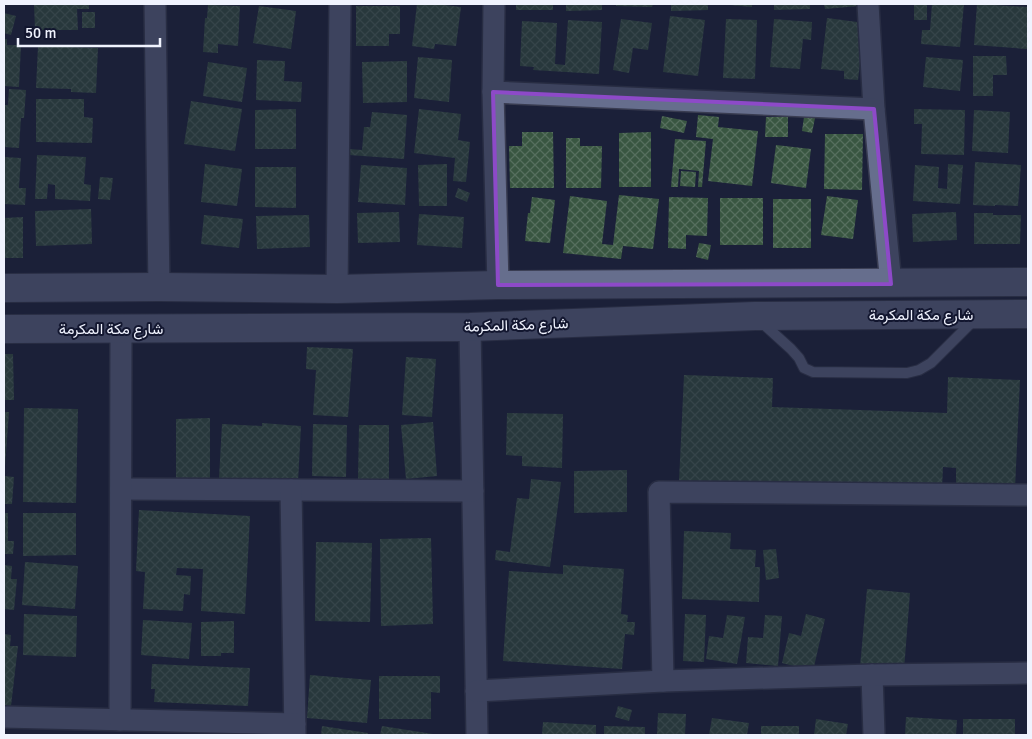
<svg xmlns="http://www.w3.org/2000/svg" width="1032" height="739" viewBox="0 0 1032 739" font-family="Signika,Vazirmatn,sans-serif">
  <style>
    .building { fill: url(#building-cross-hatch) }
    .lines { fill: none; stroke-linecap: round; stroke-linejoin: round }
    .service-casing { stroke: #393c51; stroke-width: 12 }
    .minor-casing { stroke: #393c51; stroke-width: 24 }
    .secondary-casing { stroke: #393c51; stroke-width: 30 }
    .service { stroke: #666e8d; stroke-width: 10 }
    .minor { stroke: #666e8d; stroke-width: 21 }
    .secondary { stroke: #666e8d; stroke-width: 28 }
    .marked { fill: none; stroke: #8d4ac8; stroke-width: 4; stroke-linejoin: round }
    .labels { text-anchor: middle; stroke-width: 4; stroke-linejoin: round; paint-order: stroke }
    .street-label { font-size: 15px; fill: #f0f3fe; stroke: #12162f }
  </style>
  <defs>
    <pattern id="building-cross-hatch" width="8" height="8" patternUnits="userSpaceOnUse" patternTransform="scale(1.25)"><rect width="8" height="8" fill="#395641"/><path d="M0 0l8 8M0 8l8-8" fill="none" stroke="#566f5e"/></pattern>
  </defs>
  <rect width="100%" height="100%" fill="#1b2039"/>
  <g class="building">
    <polygon points="34,4 89,4 89,9 77,9 78,30 35,30"/>
    <polygon points="417,4 435,4 461,7 456,46 435,44 434,49 412,46"/>
    <rect x="516" y="4" width="37" height="6"/>
    <polygon points="566,4 602,4 602,10 566,11"/>
    <polygon points="616,4 653,4 652,7 616,6"/>
    <polygon points="671,4 708,4 708,10 671,11"/>
    <polygon points="730,4 752,4 752,7 730,5"/>
    <polygon points="774,4 810,4 810,9 774,10"/>
    <polygon points="824,4 859,4 859,6 825,9"/>
    <rect x="914" y="4" width="13" height="16"/>
    <polygon points="932,4 964,4 960,47 921,44 922,30 930,30"/>
    <polygon points="977,4 1028,7 1027,49 974,45"/>
    <polygon points="208,5 240,6 238,46 218,44 218,53 203,52 205,18 207,18"/>
    <polygon points="259,6 296,11 291,49 253,43"/>
    <polygon points="356,6 400,6 400,34 389,34 389,46 356,46"/>
    <rect x="82" y="12" width="13" height="16"/>
    <polygon points="4,13 16,16 11,35 4,33"/>
    <polygon points="670,16 705,20 698,76 663,72"/>
    <polygon points="827,18 865,23 858,80 844,79 844,71 821,69"/>
    <polygon points="621,19 652,23 648,50 633,48 629,73 613,70"/>
    <polygon points="726,19 757,20 755,79 723,78"/>
    <polygon points="774,19 812,22 811,40 803,39 800,69 770,67"/>
    <polygon points="568,20 602,22 599,74 533,70 534,67 520,66 522,21 557,23 555,64 565,65"/>
    <polygon points="4,39 7,39 7,45 21,45 19,87 4,86"/>
    <polygon points="38,46 98,48 96,93 71,92 71,89 36,88"/>
    <polygon points="973,56 1006,56 1007,75 993,75 993,96 973,96"/>
    <polygon points="418,57 452,60 449,102 414,98"/>
    <polygon points="926,57 963,60 960,91 923,87"/>
    <polygon points="257,60 285,61 284,81 302,82 301,102 256,100"/>
    <polygon points="407,61 407,102 363,103 362,62"/>
    <polygon points="208,62 247,68 242,102 203,96"/>
    <polygon points="9,89 26,90 24,118 21,118 19,148 4,147 4,105 8,105"/>
    <polygon points="36,99 84,99 84,117 93,118 92,143 36,142"/>
    <polygon points="191,101 242,109 235,151 184,144"/>
    <polygon points="296,109 296,149 255,149 255,110"/>
    <polygon points="419,109 461,114 458,140 470,142 466,182 453,181 455,158 414,153"/>
    <polygon points="914,109 965,110 964,155 921,154 922,124 914,124"/>
    <polygon points="974,110 1010,112 1008,153 972,151"/>
    <polygon points="372,112 407,115 404,159 349,155 349,149 362,150 364,127 370,127"/>
    <polygon points="698,115 719,117 718,127 758,131 752,186 708,181 713,139 696,137"/>
    <polygon points="662,116 687,121 684,133 660,128"/>
    <polygon points="766,117 788,117 788,137 765,137"/>
    <polygon points="804,117 815,118 812,133 802,131"/>
    <polygon points="522,132 553,132 554,188 510,188 509,146 522,146"/>
    <polygon points="651,132 651,187 619,187 619,133"/>
    <polygon points="825,134 863,134 862,190 824,189"/>
    <polygon points="566,138 580,138 580,146 602,146 601,188 566,188"/>
    <polygon points="675,139 706,141 702,187 698,187 699,171 679,169 678,187 671,187"/>
    <polygon points="776,145 811,149 806,188 771,183"/>
    <polygon points="37,155 86,157 84,184 91,185 90,201 55,199 55,185 48,184 47,199 35,199"/>
    <polygon points="4,157 21,158 19,188 26,188 25,205 4,204"/>
    <polygon points="975,162 1021,165 1018,206 995,205 995,206 973,205"/>
    <polygon points="205,164 242,169 237,206 201,202"/>
    <polygon points="447,164 447,206 419,206 418,165"/>
    <polygon points="948,164 963,165 960,204 913,201 915,165 939,167 938,188 947,189"/>
    <polygon points="361,165 407,168 405,205 358,202"/>
    <polygon points="255,167 296,167 296,208 255,207"/>
    <polygon points="681,171 696,172 695,187 680,186"/>
    <polygon points="100,177 113,178 110,200 98,199"/>
    <polygon points="458,188 470,193 467,202 455,197"/>
    <polygon points="619,195 659,199 653,249 623,246 621,259 563,253 570,196 607,201 602,244 613,245"/>
    <polygon points="827,196 858,200 853,239 821,235"/>
    <polygon points="532,197 555,200 550,243 525,241 528,213 530,213"/>
    <polygon points="669,197 708,198 707,236 686,235 686,249 668,248"/>
    <rect x="720" y="198" width="43" height="47"/>
    <rect x="773" y="199" width="38" height="49"/>
    <polygon points="91,209 92,244 36,246 35,211"/>
    <polygon points="399,212 400,242 358,243 357,213"/>
    <polygon points="956,212 957,240 913,242 912,214"/>
    <polygon points="974,213 993,213 993,215 1021,215 1020,244 974,244"/>
    <polygon points="419,214 464,217 462,248 417,245"/>
    <polygon points="204,215 243,219 239,248 201,244"/>
    <polygon points="309,215 310,247 257,249 256,216"/>
    <polygon points="23,217 23,258 4,258 4,218"/>
    <polygon points="699,243 711,245 708,260 696,257"/>
    <polygon points="307,347 353,349 348,417 313,415 316,370 306,369"/>
    <polygon points="4,354 13,354 14,400 4,400"/>
    <polygon points="406,357 436,359 432,417 402,415"/>
    <polygon points="684,375 773,378 772,407 947,413 948,377 1020,380 1015,489 956,487 956,468 943,467 942,489 738,482 738,483 679,481"/>
    <polygon points="24,408 78,409 76,503 23,502"/>
    <polygon points="4,412 9,412 5,467 4,467"/>
    <polygon points="507,413 563,414 562,468 522,466 522,456 506,455"/>
    <polygon points="210,418 210,480 176,480 176,419"/>
    <polygon points="433,422 437,476 406,479 401,425"/>
    <polygon points="262,423 301,426 298,483 219,478 222,424 262,426"/>
    <polygon points="313,424 347,425 346,477 312,476"/>
    <polygon points="359,425 389,425 389,480 358,480"/>
    <polygon points="627,470 627,512 574,513 574,471"/>
    <polygon points="4,476 14,477 12,504 4,504"/>
    <polygon points="531,479 561,482 550,567 495,560 496,550 510,552 517,498 529,499"/>
    <polygon points="139,510 250,516 245,614 201,611 203,569 177,568 176,575 191,576 190,595 184,594 183,611 143,609 145,572 136,571"/>
    <polygon points="4,513 8,513 8,541 14,541 13,554 4,554"/>
    <polygon points="23,513 76,513 76,555 23,556"/>
    <polygon points="684,531 731,533 730,549 756,550 755,567 760,567 759,602 682,599"/>
    <polygon points="431,538 433,624 381,626 380,539"/>
    <polygon points="316,542 372,543 370,622 315,621"/>
    <polygon points="776,549 779,578 766,580 763,550"/>
    <polygon points="25,562 78,566 75,609 22,605"/>
    <polygon points="4,565 12,566 11,579 17,579 14,610 4,609"/>
    <polygon points="563,565 624,569 621,614 628,615 627,622 635,622 634,635 625,634 622,669 503,661 509,571 563,574"/>
    <polygon points="867,589 910,593 904,670 860,667"/>
    <polygon points="24,614 77,616 76,657 23,655"/>
    <polygon points="685,614 706,615 704,662 683,661"/>
    <polygon points="806,614 825,619 813,671 782,663 789,633 801,636"/>
    <polygon points="727,615 745,617 737,664 706,659 709,636 723,638"/>
    <polygon points="765,615 782,616 778,666 746,663 748,637 763,638"/>
    <polygon points="143,620 192,623 189,659 141,655"/>
    <polygon points="234,621 234,653 221,653 221,656 201,656 201,622"/>
    <polygon points="4,634 11,635 10,646 18,646 11,706 4,705"/>
    <polygon points="152,664 250,668 248,706 154,702 155,689 151,689"/>
    <polygon points="310,675 371,680 367,723 307,718"/>
    <polygon points="379,676 440,676 440,693 431,692 431,719 379,719"/>
    <polygon points="618,706 632,710 629,721 615,717"/>
    <polygon points="658,713 686,714 685,735 657,735"/>
    <polygon points="906,717 957,720 956,735 905,735"/>
    <polygon points="712,718 749,723 747,735 709,735"/>
    <polygon points="816,719 848,724 846,735 814,735"/>
    <rect x="963" y="719" width="52" height="16"/>
    <polygon points="543,722 596,725 596,735 542,735"/>
    <polygon points="322,726 368,733 368,735 321,735"/>
    <polygon points="382,726 433,734 432,735 380,735"/>
    <polygon points="604,726 645,727 645,735 604,735"/>
    <rect x="761" y="726" width="38" height="9"/>
  </g>
  <g class="lines">
    <g class="service-casing">
      <polyline id="service" points="759,320 791,349 799,358 804,368 813,372 907,373 919,370 931,363 975,319"/>
    </g>
    <g class="minor-casing">
      <g id="minor">
        <polyline points="155,4 159,287"/>
        <polyline points="494,4 493,92 498,285"/>
        <polyline points="868,4 874,109 891,284"/>
        <polyline points="493,92 874,109"/>
        <polyline points="337,289 340,4"/>
        <polyline points="470,327 477,735"/>
        <polyline points="121,489 473,491"/>
        <polyline points="291,490 295,735"/>
        <polyline points="872,675 874,735"/>
        <polyline points="663,681 659,492 1028,495"/>
        <polyline points="476,691 663,681 872,675 1028,673"/>
        <polyline points="4,717 295,724"/>
        <polyline points="120,720 121,329"/>
      </g>
    </g>
    <g class="secondary-casing">
      <g id="secondary">
        <polyline points="4,288 159,287 337,289 498,285 1028,282"/>
        <polyline points="4,329 470,327 755,316 1028,314"/>
      </g>
    </g>
    <use href="#service" class="service"/>
    <use href="#minor" class="minor"/>
    <use href="#secondary" class="secondary"/>
  </g>
  <path d="M0 0H1032V739H0ZM493,92L874,109L891,284L498,285Z" fill="#1b2039" fill-opacity=".55" fill-rule="evenodd"/>
  <path class="marked" d="M493,92L874,109L891,284L498,285Z"/>
  <g class="labels">
    <g class="street-label">
      <text x="921" y="320">شارع مكة المكرمة</text>
      <text transform="translate(516 325) rotate(-2)" y="5">شارع مكة المكرمة</text>
      <text x="111" y="334">شارع مكة المكرمة</text>
    </g>
  </g>
  <rect width="1032" height="739" fill="none" stroke="#f0f3fe" stroke-width="10"/>
  <path d="M18 38v8h142v-8" fill="none" stroke="#f0f3fe" stroke-width="2.5"/>
  <text x="25" y="38" font-size="15" fill="#f0f3fe" stroke="#12162f" stroke-width="4" paint-order="stroke">50 m</text>
</svg>
